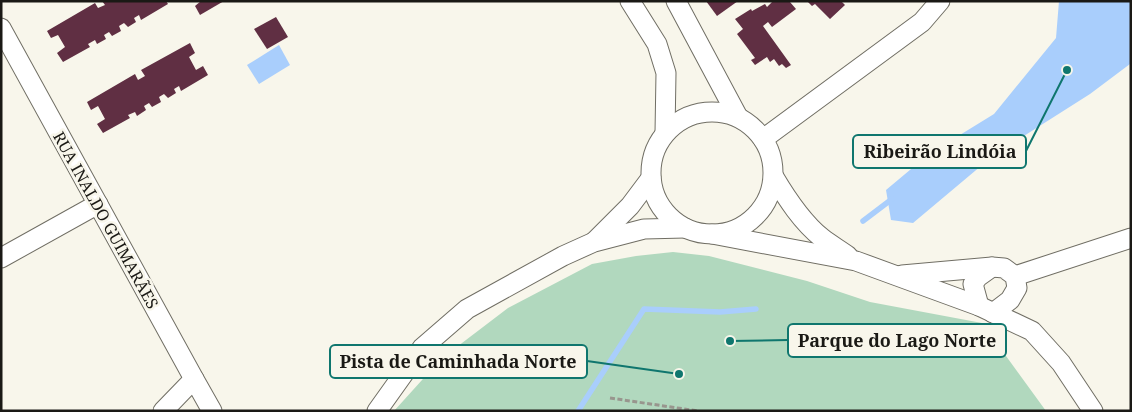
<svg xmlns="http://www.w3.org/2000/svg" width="1132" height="412" viewBox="0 0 1132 412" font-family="'Noto Serif',serif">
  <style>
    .green { fill: #b1d8be }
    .water { fill: #a9cefc }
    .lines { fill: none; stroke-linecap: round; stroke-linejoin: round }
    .stream { stroke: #a9cefc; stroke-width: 5.5 }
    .building { fill: #602f43 }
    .minor-casing { stroke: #706e64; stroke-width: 21 }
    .path { stroke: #98968e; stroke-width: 3; stroke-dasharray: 5 2.5; stroke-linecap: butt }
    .minor { stroke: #fff; stroke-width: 19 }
    .labels { text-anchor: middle; stroke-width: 5; stroke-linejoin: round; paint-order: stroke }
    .street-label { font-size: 16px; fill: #1a1915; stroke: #f8f6eb }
    .leader { fill: none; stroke: #0f766e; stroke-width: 2 }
    .callout-dot { fill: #0f766e; stroke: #f8f6eb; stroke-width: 2 }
    .callout { fill: #f8f6eb; stroke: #0f766e; stroke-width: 2 }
    .callout-label { font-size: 18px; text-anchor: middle; font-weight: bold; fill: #1a1915 }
  </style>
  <rect width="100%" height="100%" fill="#f8f6eb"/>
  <polygon class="green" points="673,252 709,256 807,281 870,302 982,323 1046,411 394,411 441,359 508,308 592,264 636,256"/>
  <g class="water">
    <polygon points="1059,1 1131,1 1130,64 1090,94 994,155 913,223 891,220 886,190 929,154 994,114 1056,38"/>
    <polygon points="279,45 290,65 259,84 247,65"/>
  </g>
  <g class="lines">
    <g class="stream">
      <polyline points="863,221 892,199"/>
      <polyline points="578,411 644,309 720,312 756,309"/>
    </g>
  </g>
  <g class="building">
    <polygon points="102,1 166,1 168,4 141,20 139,15 134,18 136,22 128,27 124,23 119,26 121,31 112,36 109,32 104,35 106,39 97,44 95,40 88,44 90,47 63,62 57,53 65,47 58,35 51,38 47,31 95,3 98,8 105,5"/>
    <polygon points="201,1 224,1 200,15 195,6"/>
    <polygon points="706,1 738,1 717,16"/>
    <polygon points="773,1 791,1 790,2 796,9 772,27 768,22 763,26 791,65 786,68 782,64 779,66 774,59 770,62 767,57 755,65 751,60 755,58 737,34 743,29 735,19 751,9 752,11 765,4 767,7"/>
    <polygon points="807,1 841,1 845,5 830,19 815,4 812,6"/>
    <polygon points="276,17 288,37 267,49 254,29"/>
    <polygon points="190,43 195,53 189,57 196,70 203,66 208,75 181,91 179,86 174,89 176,93 168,98 164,94 159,97 161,102 152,107 149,103 144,106 146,110 137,116 135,112 128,115 130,118 103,133 97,124 105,119 98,106 91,110 87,102 135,74 138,80 145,76 141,70"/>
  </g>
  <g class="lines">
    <g class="minor-casing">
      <g id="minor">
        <polyline points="630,1 657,44 666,73 665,133"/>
        <polyline points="676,1 738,117"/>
        <polyline points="1,28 194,379 212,411"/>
        <circle cx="712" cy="173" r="61"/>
        <polyline points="763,139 922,22 940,1"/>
        <path d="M774,177C787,199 802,222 822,238C831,245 840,250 848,256"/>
        <polyline points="712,234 856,261 979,306 1032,331 1061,363 1093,411"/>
        <polyline points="595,241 630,206 651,178"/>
        <polyline points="1,258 98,204"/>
        <polyline points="902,275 992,267 1004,268 1015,276 1017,288 1010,300 993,313"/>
        <polyline points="1015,276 1131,238"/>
        <polyline points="979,306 973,284 978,277 992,267"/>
        <polyline points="163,411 194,379"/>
        <polyline points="377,411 422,348 467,309 563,256 594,242 644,229 685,228"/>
      </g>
    </g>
    <polyline class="path" points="610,398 698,411"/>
    <use href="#minor" class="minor"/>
  </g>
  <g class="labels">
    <g class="street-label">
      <text transform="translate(106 220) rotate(61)" y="6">RUA INALDO GUIMARÃES</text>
    </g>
  </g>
  <path class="leader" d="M1067 70L1026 151M730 341L788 340M679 374L587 361"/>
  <g class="callout-dot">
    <circle cx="1067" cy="70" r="5"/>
    <circle cx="730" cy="341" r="5"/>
    <circle cx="679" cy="374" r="5"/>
  </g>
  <g class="callout">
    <rect x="853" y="135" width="173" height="33" rx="5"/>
    <rect x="788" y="324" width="218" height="33" rx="5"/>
    <rect x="330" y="345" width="257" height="33" rx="5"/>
  </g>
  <g class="callout-label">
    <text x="940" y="158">Ribeirão Lindóia</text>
    <text x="897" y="347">Parque do Lago Norte</text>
    <text x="458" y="368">Pista de Caminhada Norte</text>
  </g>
  <rect width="1132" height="412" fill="none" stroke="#1a1915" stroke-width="5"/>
</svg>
